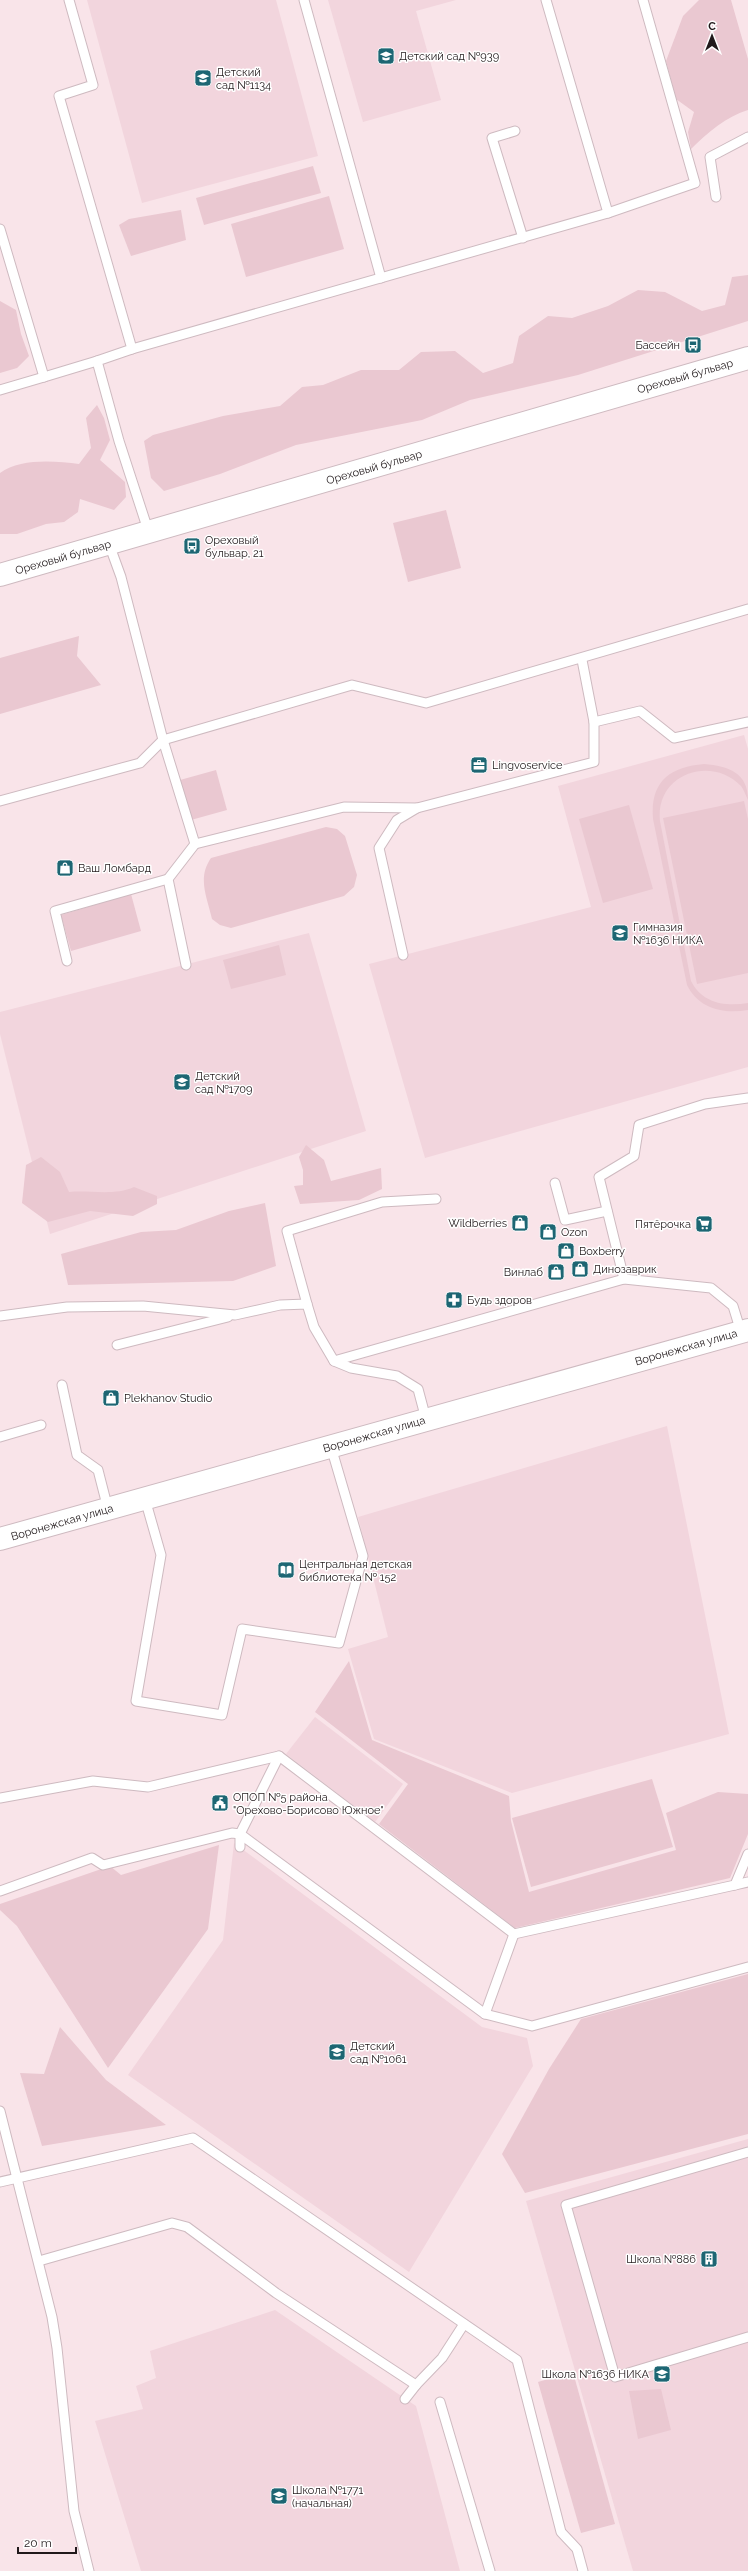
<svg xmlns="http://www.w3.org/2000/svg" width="748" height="2571" viewBox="0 0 748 2571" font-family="Raleway,sans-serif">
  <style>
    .built { fill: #f2d5dd }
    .green { fill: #eac8d1 }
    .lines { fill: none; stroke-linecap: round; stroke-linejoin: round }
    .lane-casing { stroke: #cebac0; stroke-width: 11 }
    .secondary-casing { stroke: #cebac0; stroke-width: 24 }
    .lane { stroke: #fff; stroke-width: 9 }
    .secondary { stroke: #fff; stroke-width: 22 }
    .labels { text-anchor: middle; stroke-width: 3; stroke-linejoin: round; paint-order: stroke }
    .poi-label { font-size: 11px; fill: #21191b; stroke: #fff; text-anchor: start }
    .street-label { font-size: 11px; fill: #21191b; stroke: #fff }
  </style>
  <rect width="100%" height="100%" fill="#f9e4e9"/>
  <g class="built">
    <polygon points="87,0 276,0 318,156 142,203"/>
    <polygon points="328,0 456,0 416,11 441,100 363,122"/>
    <polygon points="744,735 748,749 748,1067 425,1158 369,964 591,907 558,786"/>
    <polygon points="309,933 366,1131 50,1234 0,1034 0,1012"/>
    <polygon points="667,1426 729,1734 512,1793 374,1739 348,1649 388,1637 358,1517"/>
    <polygon points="315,1717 403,1784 375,1822 286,1754"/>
    <polygon points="234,1843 482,2027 527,2038 533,2066 409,2272 128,2075 223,1940"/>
    <polygon points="748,2139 748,2571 633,2571 526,2201"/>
    <polygon points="275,2310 416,2406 460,2571 141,2571 95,2421 143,2409 136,2386 156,2378 150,2351"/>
  </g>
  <g class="green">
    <path d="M699,0H731L748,59V110C727,116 707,133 691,149L688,132L694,112L676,99L666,61L683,16Z"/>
    <polygon points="313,166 321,193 204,225 196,198"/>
    <polygon points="329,196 344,249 246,277 231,224"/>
    <polygon points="181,210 186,240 131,256 119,225 129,219"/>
    <polygon points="748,275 748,321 578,375 470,400 422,420 296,445 220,474 164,491 151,478 144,441 153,435 223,416 280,406 302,387 323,385 361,370 399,370 421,352 455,351 483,373 513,363 519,336 548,316 572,318 608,306 638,290 665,292 702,311 725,305 732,277"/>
    <polygon points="0,301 16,310 21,334 29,356 17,368 0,373"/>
    <path d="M97,405L104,418L110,440L100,460L125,482L126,497L114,510L80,499L78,512L64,522L46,524L17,534H0V473C20,458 55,461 79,464L91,448L86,418Z"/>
    <polygon points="446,510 461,568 408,582 393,523"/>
    <polygon points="79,636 77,656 101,685 0,714 0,658"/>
    <path d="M704,764C729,766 748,773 748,800C746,796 744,790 741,786C712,755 655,773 660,821L691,981C702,1003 725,1007 748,1003V1010C723,1014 699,1009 687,985L653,819C650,782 669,767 704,764Z"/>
    <polygon points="216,770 227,810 191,820 180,780"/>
    <polygon points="744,801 748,819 748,973 697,984 663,818"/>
    <polygon points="629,805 653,889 603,903 579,819"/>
    <path d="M326,827L337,829L345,836L357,875L354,887L344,896L231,928L220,925L212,919C207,897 197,878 211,858Z"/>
    <polygon points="131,894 141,931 71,951 61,915"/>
    <polygon points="279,945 286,975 231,989 223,960"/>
    <polygon points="306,1145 324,1160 331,1181 381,1168 382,1189 359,1200 300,1204 294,1186 303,1185 303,1170 299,1157"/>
    <path d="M41,1157L60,1172L69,1192C90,1190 115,1196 134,1187L157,1196V1204L133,1216L90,1211L48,1222L22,1203L26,1165Z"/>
    <polygon points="265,1203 276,1266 233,1281 68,1285 61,1254 141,1232 176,1230 229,1211"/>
    <polygon points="349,1661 372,1740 509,1796 511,1821 529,1892 676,1850 666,1813 718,1792 748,1794 748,1834 730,1878 515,1928 379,1824 408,1784 315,1712"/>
    <polygon points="652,1779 673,1847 531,1887 512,1818"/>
    <polygon points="219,1845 208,1929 108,2068 17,1926 0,1910 0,1904 110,1866 121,1875"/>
    <polygon points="748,1974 748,2134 525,2193 502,2154 549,2069 581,2019"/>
    <polygon points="60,2027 106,2080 166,2125 42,2146 20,2073 44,2074"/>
    <polygon points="573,2372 615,2524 581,2533 538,2382"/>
    <polygon points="661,2389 671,2430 638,2439 629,2391"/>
  </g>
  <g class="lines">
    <g class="lane-casing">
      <g id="lane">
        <polyline points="69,0 93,85 59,96 132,349 97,361 119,441 149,533"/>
        <polyline points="304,0 381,278"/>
        <polyline points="515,131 492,138 523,238"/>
        <polyline points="716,197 710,157 748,137"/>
        <polyline points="608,213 695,183 643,0"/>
        <polyline points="0,229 44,377 97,361"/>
        <polyline points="132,349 608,213 546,0"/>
        <polyline points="0,390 44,377"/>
        <polyline points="109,544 121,577 163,740 195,844 344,807 417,808 594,762 594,722 582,660"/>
        <polyline points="594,722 640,711 674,738 748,722"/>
        <polyline points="0,801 140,763 163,740 352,685 426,703 748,609"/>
        <polyline points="403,955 379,848 397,820 417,808"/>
        <polyline points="67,961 55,911 168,879"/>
        <polyline points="186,965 168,879 195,844"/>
        <polyline points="555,1183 565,1220 607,1211"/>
        <polyline points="307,1304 287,1231 382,1202 436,1199"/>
        <polyline points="0,1316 67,1307 143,1306 235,1315 280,1305 307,1304 314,1327 334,1361 351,1368 397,1376 418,1389 426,1419"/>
        <polyline points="741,1332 733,1306 711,1288 624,1279 599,1177 634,1156 639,1125 705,1104 748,1098"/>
        <polyline points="117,1345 228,1317"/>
        <polyline points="334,1361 624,1279"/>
        <polyline points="62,1385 77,1455 98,1470 108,1509"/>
        <polyline points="0,1437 41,1425"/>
        <polyline points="145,1499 161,1555 136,1701 222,1715 242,1629 339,1643 363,1556 331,1447"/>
        <polyline points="0,1798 93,1781 148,1787 279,1756 514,1934 735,1885 748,1854"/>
        <polyline points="240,1847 240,1834 279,1756"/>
        <polyline points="735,1885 748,1882"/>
        <polyline points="0,1891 92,1858 103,1865 232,1833 240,1834 485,2014 532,2026 748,1967"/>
        <polyline points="485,2014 514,1934"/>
        <polyline points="0,2111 52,2317 57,2348 74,2511 89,2571"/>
        <polyline points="748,2152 566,2205 615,2377 748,2337"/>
        <polyline points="0,2182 193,2138 517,2360 561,2532 577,2549 583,2571"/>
        <polyline points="39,2261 172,2223 187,2227 276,2293 416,2385 442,2358 464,2324"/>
        <polyline points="405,2399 416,2385"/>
        <polyline points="440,2402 490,2571"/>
      </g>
    </g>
    <g class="secondary-casing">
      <g id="secondary">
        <polyline points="0,575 748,358"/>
        <polyline points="0,1539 748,1330"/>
      </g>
    </g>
    <use href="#lane" class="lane"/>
    <use href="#secondary" class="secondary"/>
  </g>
  <defs>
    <g id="school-square" transform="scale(0.9)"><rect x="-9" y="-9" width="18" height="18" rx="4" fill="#1d6673" stroke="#fff"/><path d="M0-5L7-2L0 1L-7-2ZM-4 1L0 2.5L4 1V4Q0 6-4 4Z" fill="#fff"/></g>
    <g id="bus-square" transform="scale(0.9)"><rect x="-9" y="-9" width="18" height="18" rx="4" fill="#1d6673" stroke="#fff"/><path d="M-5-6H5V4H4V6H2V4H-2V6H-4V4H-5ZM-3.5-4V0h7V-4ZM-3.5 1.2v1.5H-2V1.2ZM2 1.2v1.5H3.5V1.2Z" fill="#fff"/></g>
    <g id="office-square" transform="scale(0.9)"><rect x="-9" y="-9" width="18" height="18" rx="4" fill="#1d6673" stroke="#fff"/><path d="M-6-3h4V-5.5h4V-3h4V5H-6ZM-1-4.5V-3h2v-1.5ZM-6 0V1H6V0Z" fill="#fff"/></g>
    <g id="shop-square" transform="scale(0.9)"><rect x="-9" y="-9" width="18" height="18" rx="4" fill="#1d6673" stroke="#fff"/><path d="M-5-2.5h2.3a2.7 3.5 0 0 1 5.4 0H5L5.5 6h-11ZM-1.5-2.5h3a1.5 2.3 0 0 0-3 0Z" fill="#fff"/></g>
    <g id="supermarket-square" transform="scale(0.9)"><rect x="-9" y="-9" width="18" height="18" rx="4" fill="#1d6673" stroke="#fff"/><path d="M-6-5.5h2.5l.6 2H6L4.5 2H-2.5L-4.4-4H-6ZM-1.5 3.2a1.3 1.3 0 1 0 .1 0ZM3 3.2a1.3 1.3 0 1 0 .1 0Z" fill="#fff"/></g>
    <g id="pharmacy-square" transform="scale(0.9)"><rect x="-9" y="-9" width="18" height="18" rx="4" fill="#1d6673" stroke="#fff"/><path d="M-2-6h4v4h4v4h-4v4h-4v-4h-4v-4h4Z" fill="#fff"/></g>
    <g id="library-square" transform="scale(0.9)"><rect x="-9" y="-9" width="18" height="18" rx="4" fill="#1d6673" stroke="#fff"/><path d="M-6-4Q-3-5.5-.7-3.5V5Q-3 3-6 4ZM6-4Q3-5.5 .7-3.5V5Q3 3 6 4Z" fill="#fff"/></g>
    <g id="civic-square" transform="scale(0.9)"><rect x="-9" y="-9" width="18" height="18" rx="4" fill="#1d6673" stroke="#fff"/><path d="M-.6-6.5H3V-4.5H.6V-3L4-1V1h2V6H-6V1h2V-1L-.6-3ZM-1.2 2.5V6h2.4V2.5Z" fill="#fff"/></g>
    <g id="building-square" transform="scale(0.9)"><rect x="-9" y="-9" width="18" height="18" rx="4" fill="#1d6673" stroke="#fff"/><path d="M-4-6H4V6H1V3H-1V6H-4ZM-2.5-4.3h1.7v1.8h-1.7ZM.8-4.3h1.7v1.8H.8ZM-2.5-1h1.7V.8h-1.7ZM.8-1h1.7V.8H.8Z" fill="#fff"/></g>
  </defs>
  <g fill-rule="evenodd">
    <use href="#school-square" x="386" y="56"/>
    <use href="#school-square" x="203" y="78"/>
    <use href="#bus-square" x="693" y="345"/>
    <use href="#bus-square" x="192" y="546"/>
    <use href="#office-square" x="479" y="765"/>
    <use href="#shop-square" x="65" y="868"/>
    <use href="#school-square" x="620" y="933"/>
    <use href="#school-square" x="182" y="1082"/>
    <use href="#shop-square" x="520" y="1223"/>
    <use href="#supermarket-square" x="704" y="1224"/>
    <use href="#shop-square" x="548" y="1232"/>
    <use href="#shop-square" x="566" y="1251"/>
    <use href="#shop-square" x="580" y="1269"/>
    <use href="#shop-square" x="556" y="1272"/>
    <use href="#pharmacy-square" x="454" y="1300"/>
    <use href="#shop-square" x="111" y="1398"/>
    <use href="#library-square" x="286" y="1570"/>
    <use href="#civic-square" x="220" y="1803"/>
    <use href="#school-square" x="337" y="2052"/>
    <use href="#building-square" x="709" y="2259"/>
    <use href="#school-square" x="662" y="2374"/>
    <use href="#school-square" x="279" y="2496"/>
  </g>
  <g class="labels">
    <g class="poi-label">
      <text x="399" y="60">Детский сад №939</text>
      <text x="216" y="76">Детский<tspan x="216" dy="13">сад №1134</tspan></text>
      <text x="680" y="349" text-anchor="end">Бассейн</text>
      <text x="205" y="544">Ореховый<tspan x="205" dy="13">бульвар, 21</tspan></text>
      <text x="492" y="769">Lingvoservice</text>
      <text x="78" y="872">Ваш Ломбард</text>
      <text x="633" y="931">Гимназия<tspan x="633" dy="13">№1636 НИКА</tspan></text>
      <text x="195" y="1080">Детский<tspan x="195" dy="13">сад №1709</tspan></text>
      <text x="507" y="1227" text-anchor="end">Wildberries</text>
      <text x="691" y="1228" text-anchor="end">Пятёрочка</text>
      <text x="561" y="1236">Ozon</text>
      <text x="579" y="1255">Boxberry</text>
      <text x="593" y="1273">Динозаврик</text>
      <text x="543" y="1276" text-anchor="end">Винлаб</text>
      <text x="467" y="1304">Будь здоров</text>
      <text x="124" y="1402">Plekhanov Studio</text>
      <text x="299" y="1568">Центральная детская<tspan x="299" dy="13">библиотека № 152</tspan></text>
      <text x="233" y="1801">ОПОП №5 района<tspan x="233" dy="13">"Орехово-Борисово Южное"</tspan></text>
      <text x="350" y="2050">Детский<tspan x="350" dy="13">сад №1061</tspan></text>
      <text x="696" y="2263" text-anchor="end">Школа №886</text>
      <text x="649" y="2378" text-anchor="end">Школа №1636 НИКА</text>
      <text x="292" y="2494">Школа №1771<tspan x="292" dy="13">(начальная)</tspan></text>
    </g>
    <g class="street-label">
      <text transform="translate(685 376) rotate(-16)" y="4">Ореховый бульвар</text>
      <text transform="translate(374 467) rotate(-16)" y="4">Ореховый бульвар</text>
      <text transform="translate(63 557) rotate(-16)" y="4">Ореховый бульвар</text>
      <text transform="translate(686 1347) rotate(-16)" y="4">Воронежская улица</text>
      <text transform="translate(374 1434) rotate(-16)" y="4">Воронежская улица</text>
      <text transform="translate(62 1522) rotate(-16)" y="4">Воронежская улица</text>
    </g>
  </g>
  <g transform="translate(712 36)" stroke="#ffffff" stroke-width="3" paint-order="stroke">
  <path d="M0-3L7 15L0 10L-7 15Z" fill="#21191b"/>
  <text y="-6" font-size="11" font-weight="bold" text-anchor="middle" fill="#21191b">С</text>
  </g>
  <path d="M18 2547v6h58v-6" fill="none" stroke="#21191b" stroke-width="2"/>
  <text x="24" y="2547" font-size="12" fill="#21191b" stroke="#ffffff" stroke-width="3" paint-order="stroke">20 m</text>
</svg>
